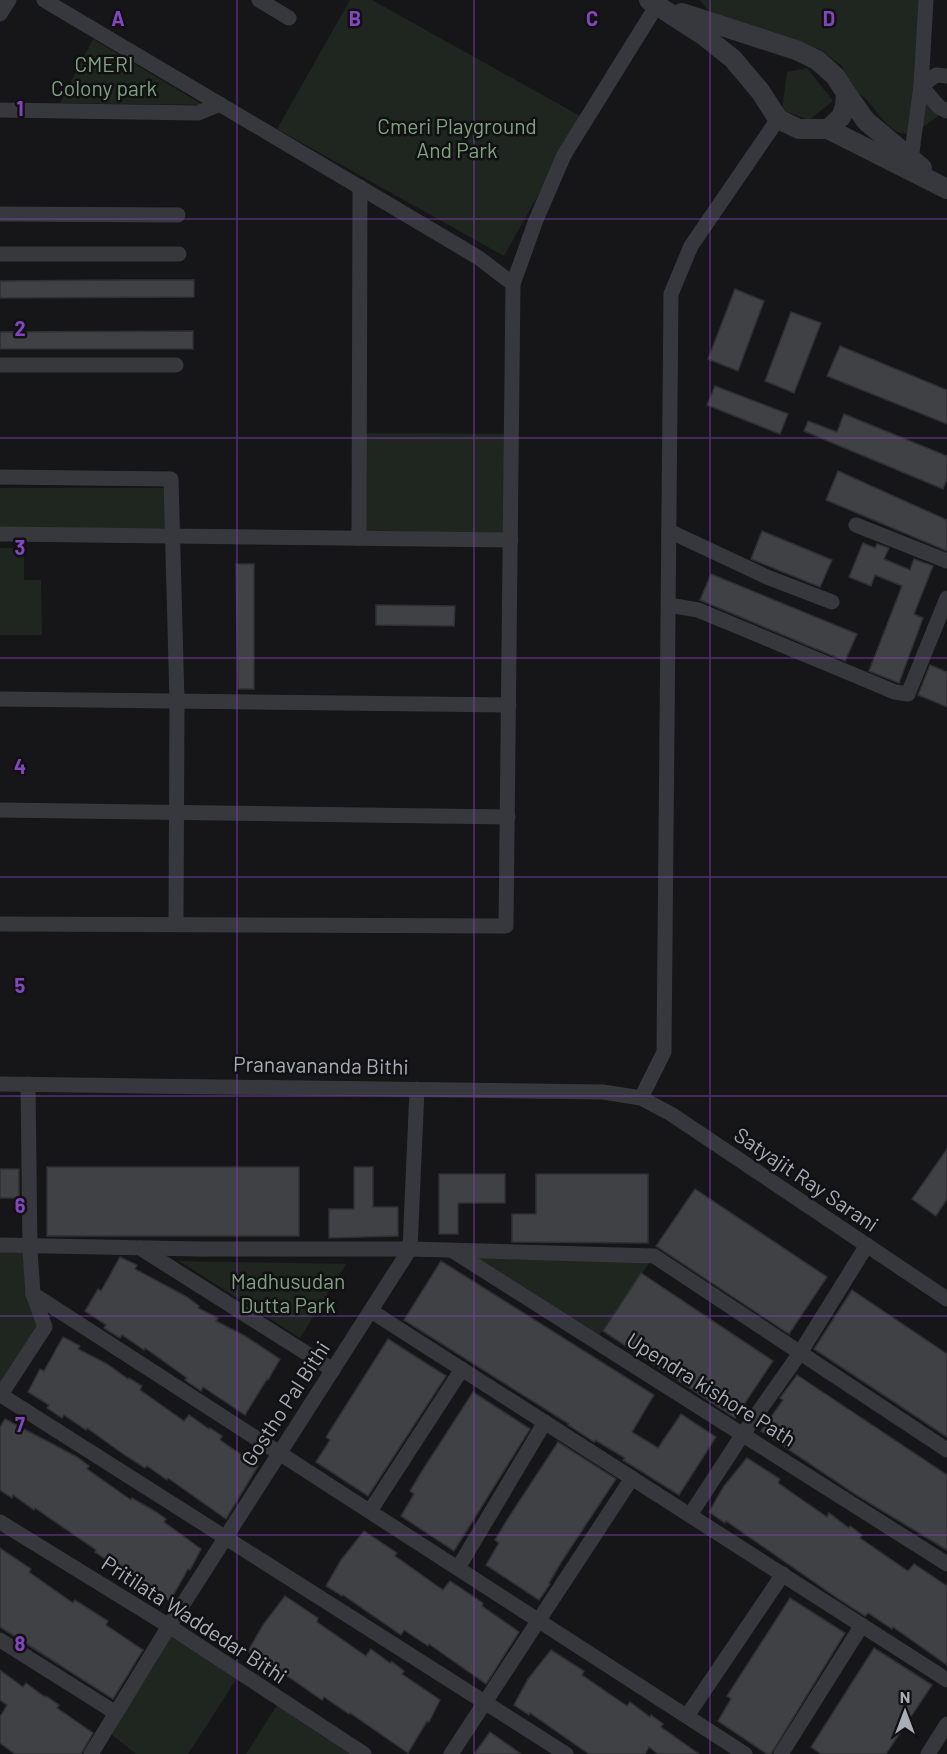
<svg xmlns="http://www.w3.org/2000/svg" width="947" height="1754" viewBox="0 0 947 1754" font-family="Barlow,sans-serif">
  <style>
    .green { fill: #1e261f }
    .building { fill: #404145; stroke: #303034; stroke-width: 1.5 }
    .lines { fill: none; stroke-linecap: round; stroke-linejoin: round }
    .minor { stroke: #37383d; stroke-width: 15 }
    .tertiary { stroke: #37383d; stroke-width: 20 }
    .grid { fill: none; stroke: #8446be; stroke-width: 1.5; stroke-opacity: 0.55 }
    .labels { text-anchor: middle; stroke-width: 5; stroke-linejoin: round; paint-order: stroke }
    .park-label { font-size: 21px; fill: #7fa381; stroke: #111113 }
    .street-label { font-size: 21px; fill: #a8adb8; stroke: #111113 }
    .grid-label { font-size: 20px; text-anchor: middle; font-weight: bold; fill: #8446be; stroke: #111113; stroke-width: 5; stroke-linejoin: round; paint-order: stroke }
  </style>
  <rect width="100%" height="100%" fill="#161618"/>
  <g class="green">
    <polygon points="350,0 372,0 582,117 504,256 277,129"/>
    <path d="M700,0H933L921,68L937,104L938,116C929,123 912,137 900,133C887,129 875,108 866,99C862,95 855,92 851,88C845,81 843,74 842,66L819,49L709,12Z"/>
    <polygon points="93,39 203,105 60,103"/>
    <polygon points="807,68 833,101 809,120 782,110 787,72"/>
    <polygon points="364,433 508,434 511,540 359,538"/>
    <rect x="0" y="488" width="166" height="40"/>
    <polygon points="0,548 24,548 24,580 41,580 42,635 0,635"/>
    <polygon points="0,1250 30,1250 42,1331 0,1392"/>
    <polygon points="467,1255 654,1256 595,1341"/>
    <polygon points="179,1261 346,1264 300,1338"/>
    <polygon points="169,1631 239,1675 188,1754 136,1754 106,1730"/>
    <polygon points="279,1702 362,1754 246,1754"/>
  </g>
  <g class="building">
    <polygon points="123,280 194,280 194,297 0,298 0,281"/>
    <polygon points="735,289 764,301 738,371 708,359"/>
    <polygon points="791,312 821,323 794,393 765,381"/>
    <polygon points="193,331 193,349 0,349 0,332"/>
    <polygon points="840,346 947,390 947,424 827,376"/>
    <polygon points="715,386 788,414 780,434 707,405"/>
    <polygon points="844,414 947,456 947,479 943,489 804,431 808,421 837,432"/>
    <polygon points="838,471 947,520 947,551 826,500"/>
    <polygon points="762,531 832,560 820,587 751,559"/>
    <polygon points="863,543 875,548 877,544 889,548 884,559 910,570 914,559 933,566 914,614 923,618 899,683 869,671 902,586 875,575 871,586 849,577"/>
    <polygon points="236,564 254,564 254,689 238,689"/>
    <polygon points="711,574 857,634 845,661 700,600"/>
    <polygon points="376,605 455,606 454,626 376,625"/>
    <polygon points="930,665 947,672 947,707 918,695"/>
    <polygon points="947,1149 947,1199 936,1216 912,1199"/>
    <rect x="47" y="1167" width="252" height="69"/>
    <polygon points="354,1167 373,1167 373,1207 398,1207 398,1236 329,1238 329,1209 354,1209"/>
    <rect x="0" y="1169" width="19" height="29"/>
    <polygon points="439,1174 505,1174 505,1203 458,1203 458,1234 439,1234"/>
    <polygon points="536,1174 648,1174 648,1243 512,1242 512,1214 536,1214"/>
    <polygon points="695,1189 827,1277 789,1334 656,1246"/>
    <polygon points="120,1257 137,1265 135,1269 187,1297 199,1306 198,1308 218,1318 216,1321 245,1336 280,1359 268,1380 267,1379 245,1415 203,1387 201,1391 185,1380 187,1378 145,1348 144,1350 122,1335 120,1338 104,1328 106,1325 85,1311 98,1289 101,1291"/>
    <polygon points="441,1261 654,1395 632,1432 658,1448 681,1414 716,1437 679,1495 623,1460 625,1458 595,1440 594,1442 568,1425 569,1424 404,1320"/>
    <polygon points="641,1273 773,1361 735,1418 603,1331"/>
    <polygon points="852,1290 947,1354 947,1437 814,1349"/>
    <polygon points="63,1337 80,1346 78,1349 107,1364 128,1379 129,1378 142,1386 140,1390 184,1421 189,1415 209,1429 210,1428 222,1436 220,1440 258,1466 226,1519 168,1478 167,1480 147,1466 145,1468 126,1456 87,1428 86,1430 64,1415 62,1418 47,1408 49,1405 28,1392 40,1369 44,1371"/>
    <polygon points="388,1339 446,1376 368,1496 316,1462 330,1440 326,1437"/>
    <polygon points="797,1375 947,1475 947,1550 858,1496 761,1431 783,1400 780,1398"/>
    <polygon points="473,1392 530,1429 454,1551 401,1516 414,1494 410,1491 422,1471"/>
    <polygon points="5,1419 77,1457 89,1466 87,1469 131,1500 132,1498 153,1510 166,1519 164,1522 201,1549 190,1570 188,1569 170,1601 112,1561 111,1563 95,1552 96,1550 35,1508 34,1510 13,1495 12,1498 0,1490 0,1427"/>
    <polygon points="558,1442 616,1479 562,1561 549,1583 550,1584 539,1600 486,1565 499,1543 495,1540 507,1520"/>
    <polygon points="747,1458 780,1479 778,1483 827,1517 829,1513 849,1528 850,1526 862,1535 860,1538 908,1571 914,1564 947,1586 947,1665 893,1627 892,1629 868,1613 865,1616 840,1600 726,1521 725,1523 709,1512 724,1486"/>
    <polygon points="364,1531 397,1553 395,1556 443,1590 450,1581 483,1603 482,1606 519,1632 486,1684 429,1644 428,1646 404,1630 401,1635 343,1595 342,1596 326,1586 341,1560"/>
    <polygon points="0,1548 31,1569 29,1572 73,1603 75,1600 108,1621 106,1625 143,1650 113,1699 0,1627"/>
    <polygon points="285,1596 318,1618 317,1622 366,1656 371,1649 390,1663 392,1662 404,1671 402,1674 440,1700 429,1722 427,1721 408,1753 350,1713 349,1714 324,1697 322,1700 264,1660 263,1662 248,1651 263,1625"/>
    <polygon points="790,1598 845,1633 771,1754 767,1754 718,1721 731,1699 727,1696"/>
    <polygon points="874,1648 932,1685 886,1754 821,1754 811,1747"/>
    <polygon points="551,1650 584,1671 582,1675 627,1706 630,1702 650,1717 651,1715 663,1724 661,1727 699,1754 658,1754 649,1747 645,1754 589,1754 530,1713 529,1715 514,1705 528,1679"/>
    <polygon points="0,1670 23,1687 26,1683 45,1697 46,1696 59,1705 57,1708 93,1733 81,1754 15,1754 0,1743 0,1717 7,1705 0,1700"/>
    <polygon points="490,1732 521,1754 474,1754"/>
  </g>
  <g class="lines">
    <g class="minor">
      <polyline points="44,0 479,258 513,284"/>
      <polyline points="259,0 289,18"/>
      <polyline points="0,14 9,0"/>
      <polyline points="921,86 939,107 947,111"/>
      <polyline points="921,86 936,75 947,76"/>
      <polyline points="0,110 198,113 220,104"/>
      <polyline points="911,159 921,86 926,0"/>
      <polyline points="0,214 178,215"/>
      <polyline points="0,254 179,254"/>
      <polyline points="0,365 176,365"/>
      <polyline points="0,477 171,479 177,701 176,924"/>
      <polyline points="856,525 947,561"/>
      <polyline points="669,531 767,577 832,602"/>
      <polyline points="0,534 511,540"/>
      <polyline points="359,538 360,187"/>
      <polyline points="669,605 698,610 895,692 908,694 947,598"/>
      <polyline points="0,699 509,705"/>
      <polyline points="0,810 508,817"/>
      <polyline points="0,924 506,926 513,284 536,220 564,155 657,5"/>
      <polyline points="0,1084 603,1092 641,1098 671,1114 947,1299"/>
      <polyline points="641,1098 664,1052 671,294 691,246 778,119"/>
      <polyline points="0,1245 198,1249 410,1249 654,1256 947,1450"/>
      <polyline points="140,1248 333,1370"/>
      <polyline points="453,1251 947,1564"/>
      <polyline points="33,1294 745,1754"/>
      <polyline points="371,1311 947,1680"/>
      <polyline points="1,1395 566,1754"/>
      <polyline points="0,1396 45,1327 33,1294 30,1250 28,1084"/>
      <polyline points="370,1511 462,1369"/>
      <polyline points="690,1515 743,1434 800,1353 867,1245"/>
      <polyline points="0,1522 169,1626 364,1754"/>
      <polyline points="458,1568 545,1422"/>
      <polyline points="0,1640 116,1713"/>
      <polyline points="687,1716 783,1574"/>
      <polyline points="91,1754 169,1626 410,1249 417,1089"/>
      <polyline points="451,1754 632,1478"/>
      <polyline points="781,1754 862,1625"/>
      <polyline points="928,1754 947,1724"/>
    </g>
    <g class="tertiary">
      <polyline points="649,0 703,35 733,59 760,91 778,119 799,129 828,129 947,189"/>
      <polyline points="682,13 796,50 817,60 835,76 846,93 845,107 841,117 828,129"/>
      <polyline points="846,93 866,121 922,168"/>
    </g>
  </g>
  <path class="grid" d="M237,0V1754M474,0V1754M710,0V1754M0,219H947M0,438H947M0,658H947M0,877H947M0,1096H947M0,1316H947M0,1535H947"/>
  <g class="labels">
    <g class="park-label">
      <text x="104" y="72">CMERI<tspan x="104" dy="24">Colony park</tspan></text>
      <text x="457" y="134">Cmeri Playground<tspan x="457" dy="24">And Park</tspan></text>
      <text x="288" y="1289">Madhusudan<tspan x="288" dy="24">Dutta Park</tspan></text>
    </g>
    <g class="street-label">
      <text transform="translate(321 1066) rotate(1)" y="7">Pranavananda Bithi</text>
      <text transform="translate(806 1180) rotate(34)" y="7">Satyajit Ray Sarani</text>
      <text transform="translate(711 1390) rotate(32)" y="7">Upendra kishore Path</text>
      <text transform="translate(286 1404) rotate(-57)" y="7">Gostho Pal Bithi</text>
      <text transform="translate(194 1620) rotate(33)" y="7">Pritilata Waddedar Bithi</text>
    </g>
  </g>
  <g class="grid-label">
    <text x="118" y="26">A</text>
    <text x="355" y="26">B</text>
    <text x="592" y="26">C</text>
    <text x="829" y="26">D</text>
    <text x="20" y="116">1</text>
    <text x="20" y="336">2</text>
    <text x="20" y="555">3</text>
    <text x="20" y="774">4</text>
    <text x="20" y="993">5</text>
    <text x="20" y="1213">6</text>
    <text x="20" y="1432">7</text>
    <text x="20" y="1651">8</text>
  </g>
  <g transform="translate(905 1712)" stroke="#111113" stroke-width="4.5" paint-order="stroke">
  <path d="M0-4.5L10 22L0 15L-10 22Z" fill="#a8adb8"/>
  <text y="-9" font-size="16" font-weight="bold" text-anchor="middle" fill="#a8adb8">N</text>
  </g>
</svg>
